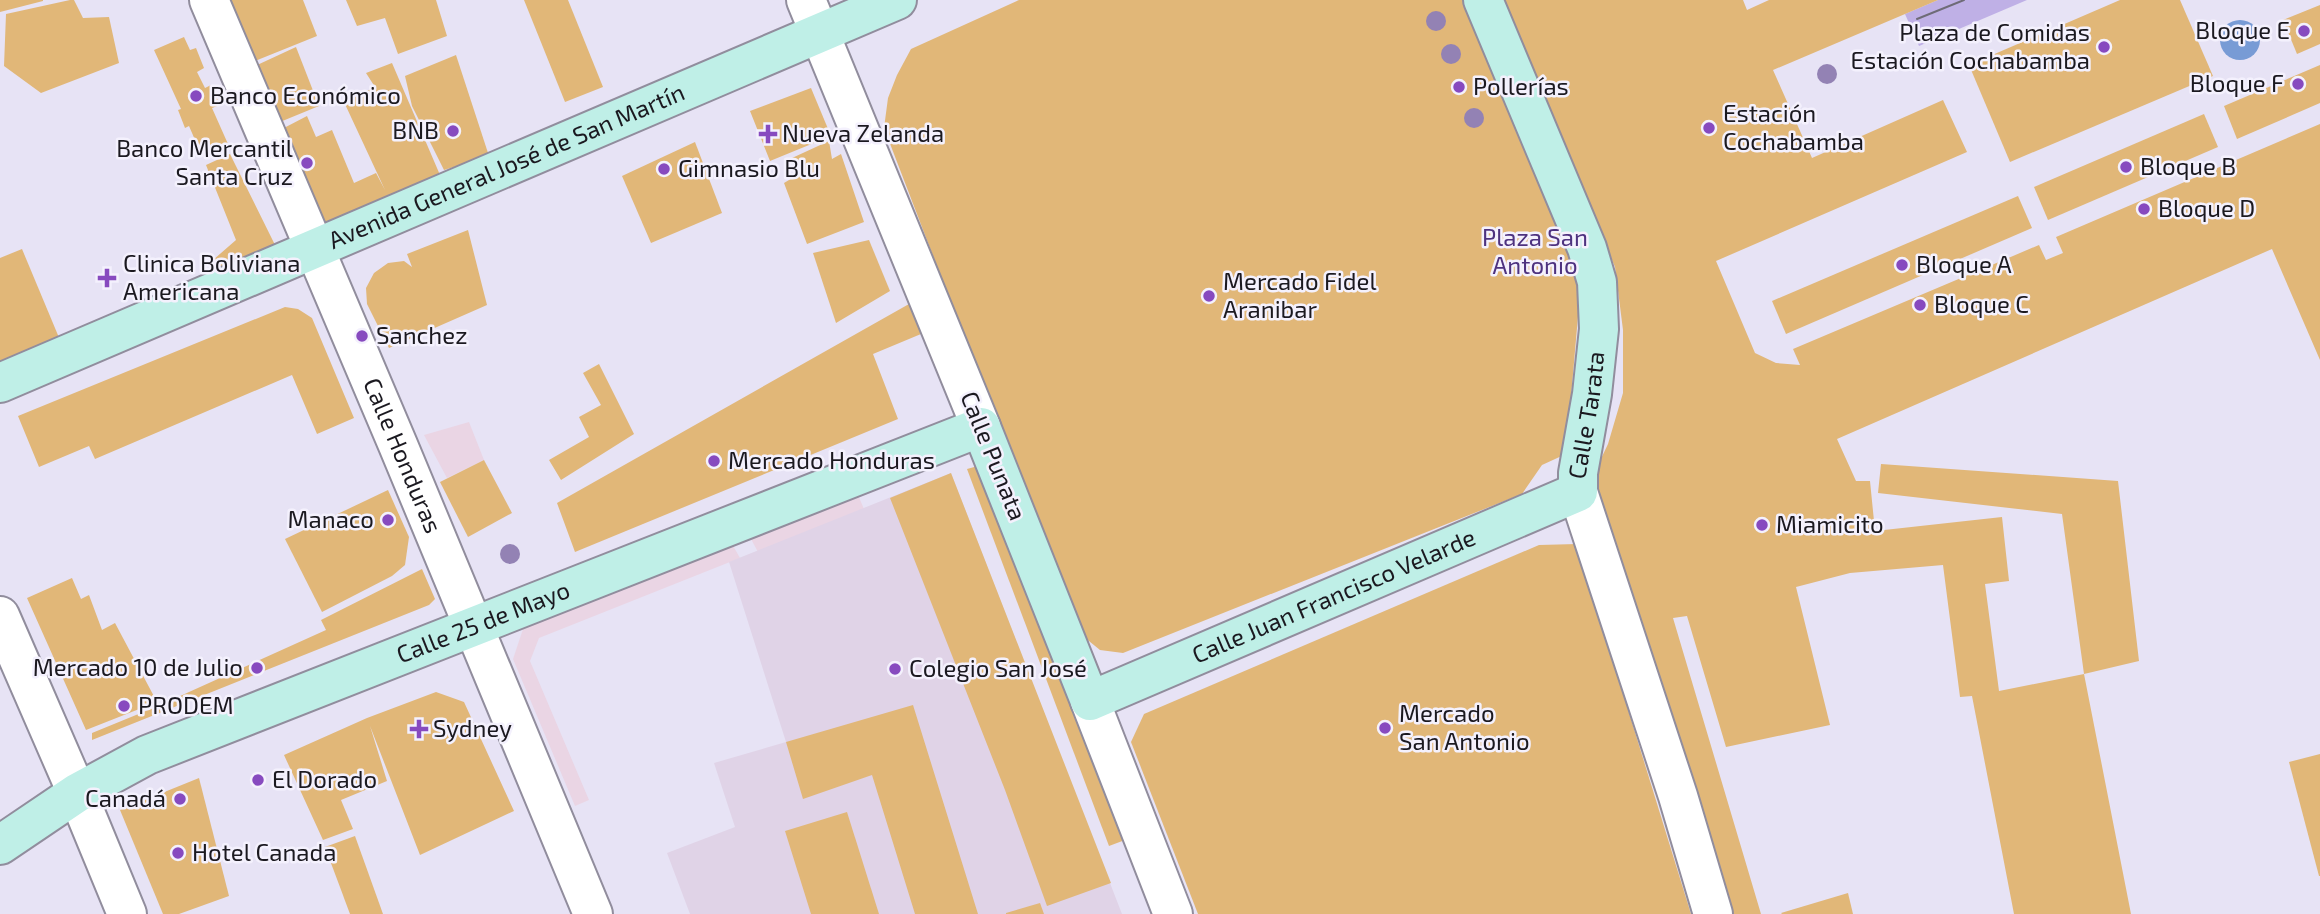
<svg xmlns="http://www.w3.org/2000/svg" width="2320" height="914" viewBox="0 0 2320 914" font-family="'Exo 2',sans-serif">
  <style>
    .commercial { fill: #ead5e4 }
    .education { fill: #e0d3e7 }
    .green { fill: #bfb0e6 }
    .water { fill: #789bd5 }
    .building { fill: #e1b778 }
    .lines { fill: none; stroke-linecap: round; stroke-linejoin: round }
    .street-casing { stroke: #918d9d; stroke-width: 42 }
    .secondary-casing { stroke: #918d9d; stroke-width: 42 }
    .street { stroke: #fff; stroke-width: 38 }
    .secondary { stroke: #bfefe7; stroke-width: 38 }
    .tram { stroke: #6e6b77; stroke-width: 2 }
    .tree { fill: #9382b4 }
    .poi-dot { fill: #874abf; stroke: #f4f1fd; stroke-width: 2.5 }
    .labels { text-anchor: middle; stroke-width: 5; stroke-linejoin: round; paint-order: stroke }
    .poi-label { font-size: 24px; fill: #1b1920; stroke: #f4f1fd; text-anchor: start }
    .street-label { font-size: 24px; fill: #1b1920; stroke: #f4f1fd }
    .park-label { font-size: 24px; fill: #4e327f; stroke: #f4f1fd }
  </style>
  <rect width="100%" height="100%" fill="#e7e3f5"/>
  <g class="commercial">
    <polygon points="469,422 484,460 447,478 424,435"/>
    <polygon points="858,495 864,509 758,552 751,539"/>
    <polygon points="732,544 740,558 539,638 530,661 589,800 575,806 513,659 523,629"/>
  </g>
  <polygon class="education" points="951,473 1122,914 690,914 667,853 735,827 714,763 786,742 729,562"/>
  <polygon class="green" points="1938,0 2027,0 1919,46 1905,14"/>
  <circle class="water" cx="2240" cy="40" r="20"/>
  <g class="building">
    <polygon points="0,0 43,0 43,1 0,12"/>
    <polygon points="70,0 74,0 83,18 109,17 119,63 41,93 4,66 6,14"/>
    <polygon points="228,0 303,0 317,36 255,61"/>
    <polygon points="346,0 436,0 447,36 398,54 385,18 357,26"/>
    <polygon points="524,0 568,0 603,87 565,102"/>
    <polygon points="1019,0 1465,0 1578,275 1579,305 1566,454 1542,465 1522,494 1123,653 1100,650 1084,637 1073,621 884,128 888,98 897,75 911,49"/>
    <polygon points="1504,0 1743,0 1747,10 1769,0 1938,0 1773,70 1812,158 1943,100 1967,152 1716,261 1755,353 1776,363 1800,365 1793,349 2039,245 2046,260 2063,253 2056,237 2320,124 2320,360 2272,249 1837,439 1856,481 1870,481 1875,531 2002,517 2009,581 1985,584 1999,691 2084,674 2131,914 2014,914 1972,696 1960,697 1943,565 1850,573 1796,587 1830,725 1726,747 1687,616 1673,618 1761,914 1730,914 1598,500 1598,465 1608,444 1623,393 1623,330 1615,267"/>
    <polygon points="2120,0 2180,0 2213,76 2010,162 1969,65"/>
    <polygon points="2320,5 2320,44 2297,54 2283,20"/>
    <polygon points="184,37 190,50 196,48 204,68 197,72 205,88 211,85 220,105 212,108 228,144 202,156 189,126 185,128 178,110 181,109 154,50"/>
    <polygon points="296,47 319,106 280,122 255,66"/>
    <polygon points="456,55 489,156 444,170 412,106 405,76"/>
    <polygon points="392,63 440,175 390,199 322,224 282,129 307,116 316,137 332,130 354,183 376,173 385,190 344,102 375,87 366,73"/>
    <polygon points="2320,65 2320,103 2237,139 2224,106"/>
    <polygon points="811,88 831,136 770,161 750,111"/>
    <polygon points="2204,114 2218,147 2048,220 2034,187"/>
    <polygon points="829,141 832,159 841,154 864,222 807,244 784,183 799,174 792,158"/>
    <polygon points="695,142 722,213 651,243 622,176"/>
    <polygon points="230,154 277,249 219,273 213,260 236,240 206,165"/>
    <polygon points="2018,196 2032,228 1786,334 1772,301"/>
    <polygon points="468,230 487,305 389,348 367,304 366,288 374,273 388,263 404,261 412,267 407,254"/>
    <polygon points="869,240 890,291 836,323 813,253"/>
    <polygon points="22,249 60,340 0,365 0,258"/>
    <polygon points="909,304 921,334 873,354 898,419 575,552 557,503"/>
    <polygon points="285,307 298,309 312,318 354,418 317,434 292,375 95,459 89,446 39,467 18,416"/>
    <polygon points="599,364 634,434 561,480 549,460 589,437 579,417 601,405 583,373"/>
    <polygon points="484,460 512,513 468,537 440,482"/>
    <polygon points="1881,464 2118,481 2139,661 2084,674 2062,514 1878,493"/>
    <polygon points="978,466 1133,837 1109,846 967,469"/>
    <polygon points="951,473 1111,883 1047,906 1005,790 890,498"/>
    <polygon points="388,490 409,537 405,565 392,576 322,612 285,539"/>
    <polygon points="1577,544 1691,914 1198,914 1131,742 1144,714 1539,545"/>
    <polygon points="422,569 435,599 429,605 92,740 92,733 158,706 326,630 321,620"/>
    <polygon points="72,578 81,599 89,595 102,630 115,623 157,702 86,730 27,598"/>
    <polygon points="436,692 464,702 514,811 420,855 370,726 387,781 341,800 353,829 323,840 284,755 367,718"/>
    <polygon points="913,705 978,914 915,914 872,775 803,799 786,742"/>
    <polygon points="2320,754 2320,876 2319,876 2289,762"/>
    <polygon points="199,778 229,896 179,914 163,914 120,810"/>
    <polygon points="847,812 879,914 811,914 785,831"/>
    <polygon points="355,836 383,914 350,914 325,847"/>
    <polygon points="1848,893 1853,914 1782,914 1781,913"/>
    <polygon points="1040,903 1044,914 1006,914 1006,913"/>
  </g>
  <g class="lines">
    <g class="street-casing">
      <g id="street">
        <path id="s1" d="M209,0L398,445L593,914"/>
        <polyline points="806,0 981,427"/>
        <polyline points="1578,492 1678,796 1713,914"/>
        <polyline points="0,616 77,793 127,914"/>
        <polyline points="1090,701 1173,914"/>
      </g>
    </g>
    <g class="secondary-casing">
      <g id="secondary">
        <path id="s2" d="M0,383L897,0"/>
        <path id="s3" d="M0,845L77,793L147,755L981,427L1090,701L1578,492V473L1592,394L1599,329L1597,282L1587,248L1483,0"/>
      </g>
    </g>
    <use href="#street" class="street"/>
    <use href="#secondary" class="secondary"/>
    <polyline class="tram" points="1917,19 1964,0"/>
  </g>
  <g class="tree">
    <circle cx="1436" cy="21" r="10"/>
    <circle cx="1451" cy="54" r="10"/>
    <circle cx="1827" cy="74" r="10"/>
    <circle cx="1474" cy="118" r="10"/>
    <circle cx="510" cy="554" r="10"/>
  </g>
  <g class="poi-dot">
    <circle cx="2304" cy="31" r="7"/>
    <circle cx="2104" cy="47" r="7"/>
    <circle cx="2298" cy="84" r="7"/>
    <circle cx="1459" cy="87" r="7"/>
    <circle cx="196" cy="96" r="7"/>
    <circle cx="1709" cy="128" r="7"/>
    <circle cx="453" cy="131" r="7"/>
    <path d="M764.5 123.5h7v7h7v7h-7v7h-7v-7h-7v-7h7z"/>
    <circle cx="307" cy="163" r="7"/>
    <circle cx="2126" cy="167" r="7"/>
    <circle cx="664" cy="169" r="7"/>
    <circle cx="2144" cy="209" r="7"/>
    <circle cx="1902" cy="265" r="7"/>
    <path d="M103.5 267.5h7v7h7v7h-7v7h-7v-7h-7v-7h7z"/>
    <circle cx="1209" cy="296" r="7"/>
    <circle cx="1920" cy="305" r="7"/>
    <circle cx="362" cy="336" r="7"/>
    <circle cx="714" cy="461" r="7"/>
    <circle cx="388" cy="520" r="7"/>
    <circle cx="1762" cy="525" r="7"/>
    <circle cx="257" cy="668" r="7"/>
    <circle cx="895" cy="669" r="7"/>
    <circle cx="124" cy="706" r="7"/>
    <circle cx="1385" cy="728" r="7"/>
    <path d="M415.5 718.5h7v7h7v7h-7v7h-7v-7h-7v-7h7z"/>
    <circle cx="258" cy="780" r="7"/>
    <circle cx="180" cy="799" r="7"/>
    <circle cx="178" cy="853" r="7"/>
  </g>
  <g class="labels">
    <g class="poi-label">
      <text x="2290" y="39" text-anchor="end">Bloque E</text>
      <text x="2090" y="41" text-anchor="end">Plaza de Comidas<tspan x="2090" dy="28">Estación Cochabamba</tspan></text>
      <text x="2284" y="92" text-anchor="end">Bloque F</text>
      <text x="1473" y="95">Pollerías</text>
      <text x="210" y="104">Banco Económico</text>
      <text x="1723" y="122">Estación<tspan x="1723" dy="28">Cochabamba</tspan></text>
      <text x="439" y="139" text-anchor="end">BNB</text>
      <text x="782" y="142">Nueva Zelanda</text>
      <text x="293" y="157" text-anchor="end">Banco Mercantil<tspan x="293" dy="28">Santa Cruz</tspan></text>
      <text x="2140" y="175">Bloque B</text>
      <text x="678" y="177">Gimnasio Blu</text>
      <text x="2158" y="217">Bloque D</text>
      <text x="123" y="272">Clinica Boliviana<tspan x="123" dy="28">Americana</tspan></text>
      <text x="1916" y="273">Bloque A</text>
      <text x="1223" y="290">Mercado Fidel<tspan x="1223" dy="28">Aranibar</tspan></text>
      <text x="1934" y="313">Bloque C</text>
      <text x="376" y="344">Sanchez</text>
      <text x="728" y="469">Mercado Honduras</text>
      <text x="374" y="528" text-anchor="end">Manaco</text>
      <text x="1776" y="533">Miamicito</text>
      <text x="243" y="676" text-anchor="end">Mercado 10 de Julio</text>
      <text x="909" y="677">Colegio San José</text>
      <text x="138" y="714">PRODEM</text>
      <text x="1399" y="722">Mercado<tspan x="1399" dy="28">San Antonio</tspan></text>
      <text x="433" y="737">Sydney</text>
      <text x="272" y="788">El Dorado</text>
      <text x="166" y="807" text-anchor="end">Canadá</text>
      <text x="192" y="861">Hotel Canada</text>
    </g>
    <g class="street-label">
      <text dy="8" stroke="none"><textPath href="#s2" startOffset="551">Avenida General José de San Martín</textPath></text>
      <text dy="8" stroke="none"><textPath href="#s3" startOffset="1972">Calle Tarata</textPath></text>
      <text dy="8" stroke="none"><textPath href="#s1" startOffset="495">Calle Honduras</textPath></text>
      <text transform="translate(993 456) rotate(68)" y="8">Calle Punata</text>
      <text dy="8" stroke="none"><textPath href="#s3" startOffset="1629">Calle Juan Francisco Velarde</textPath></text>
      <text dy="8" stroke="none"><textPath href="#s3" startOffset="534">Calle 25 de Mayo</textPath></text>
    </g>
    <g class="park-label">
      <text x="1535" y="246">Plaza San<tspan x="1535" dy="28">Antonio</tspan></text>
    </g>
  </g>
</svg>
